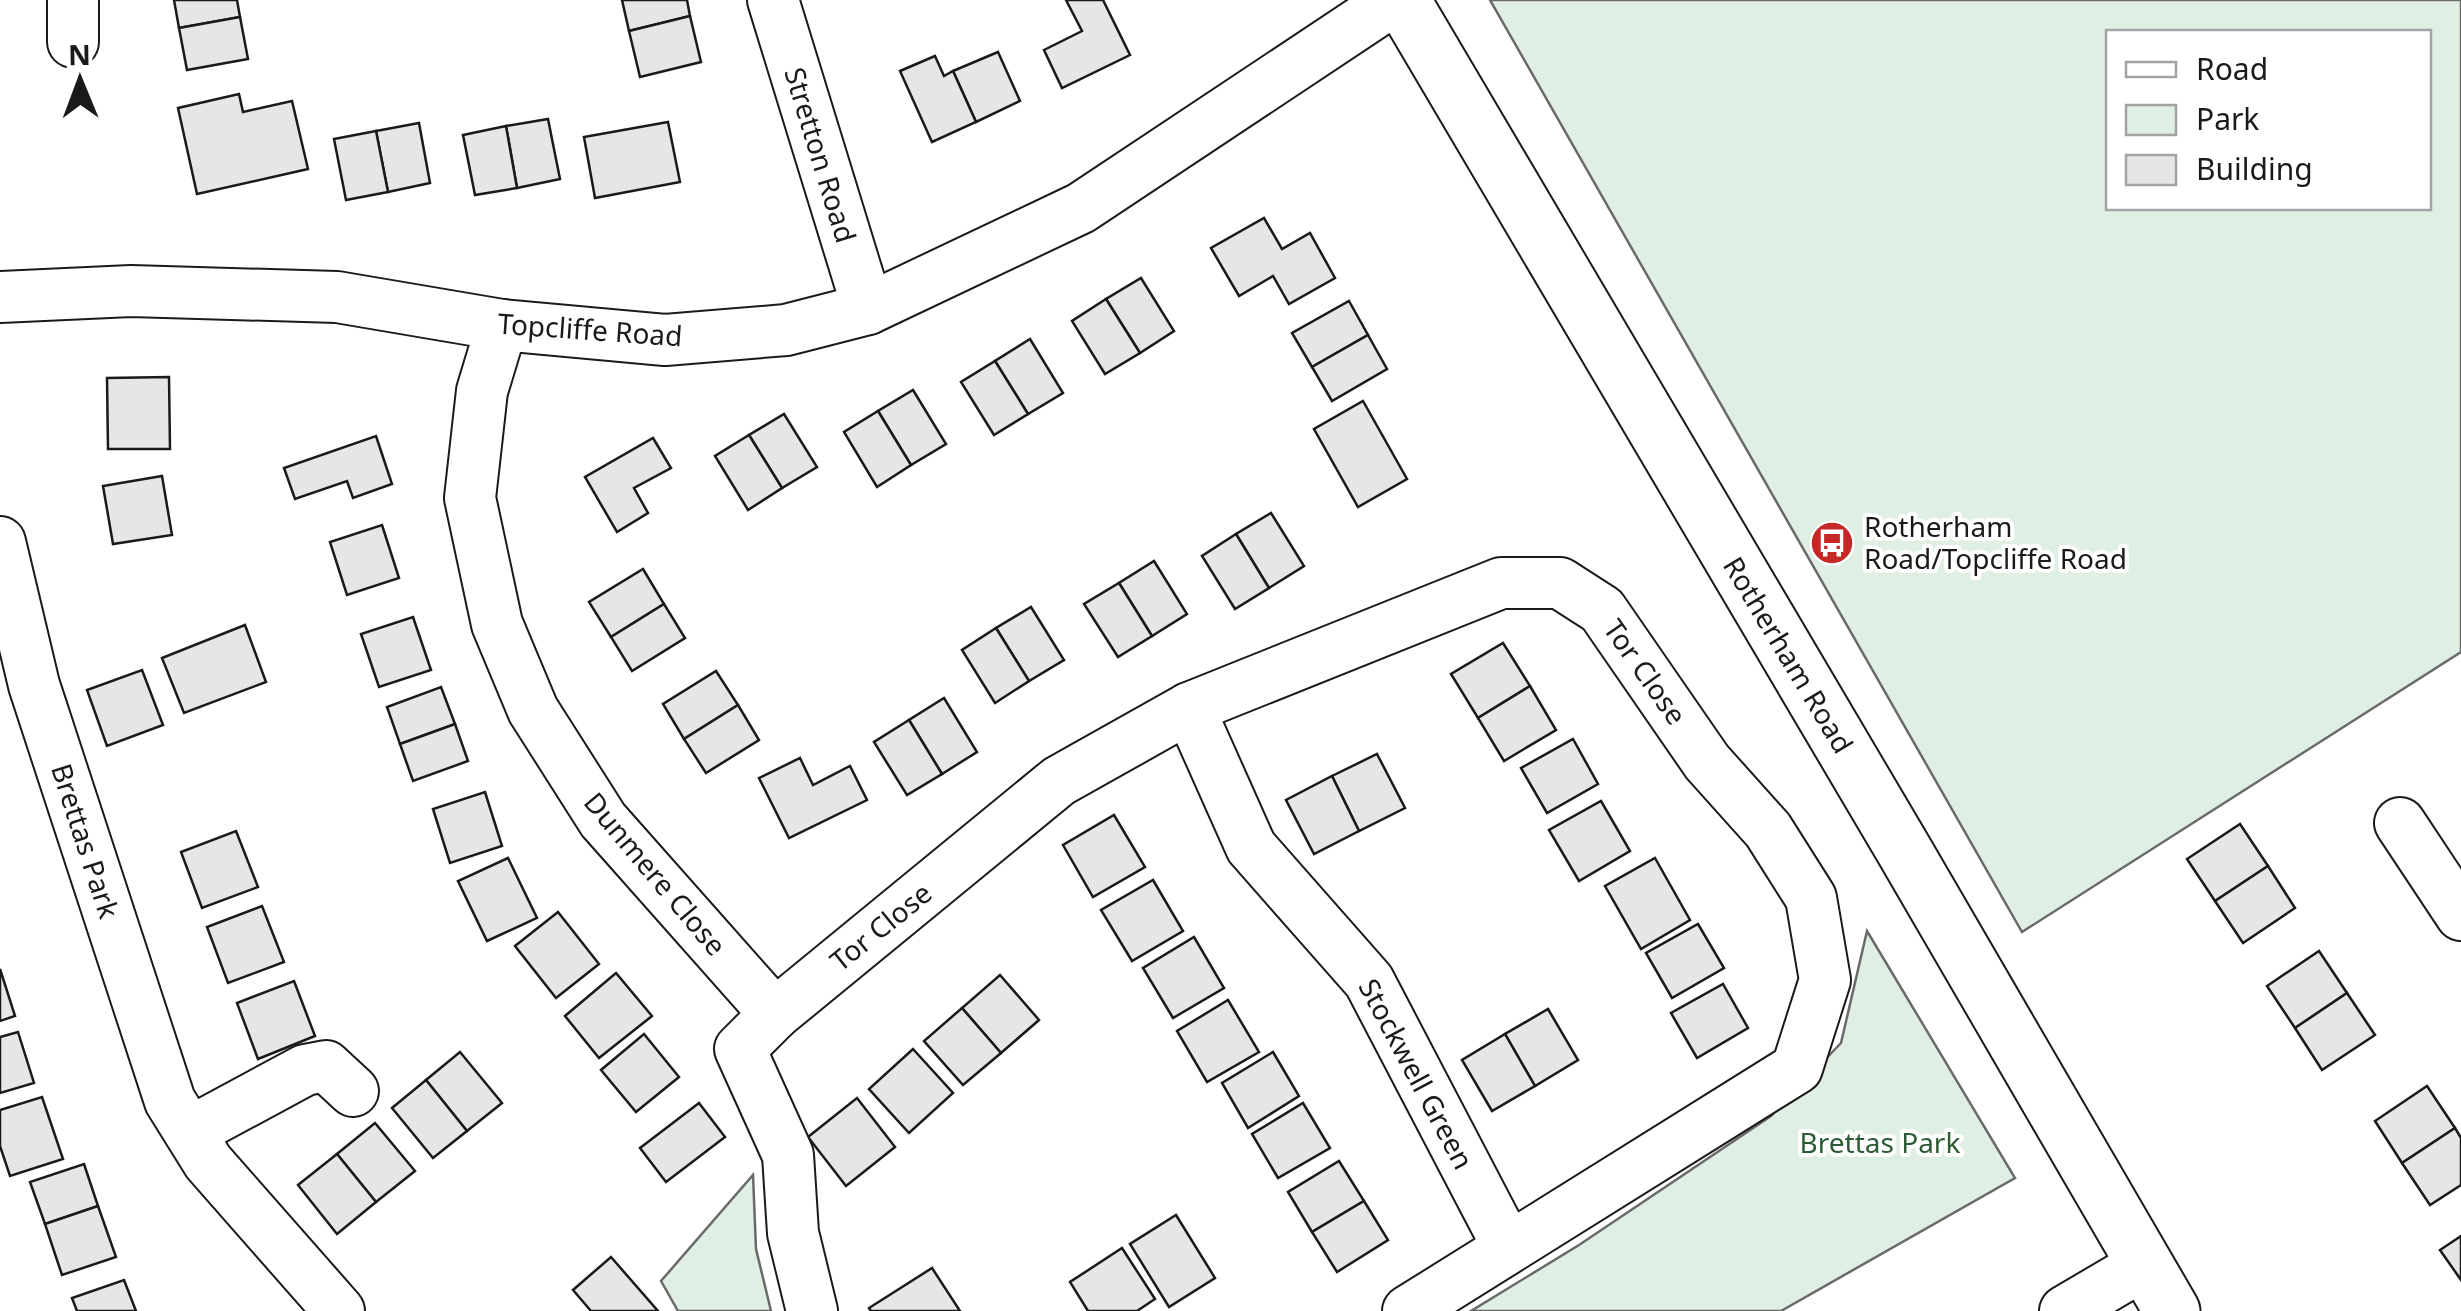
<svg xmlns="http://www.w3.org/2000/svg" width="2461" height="1311" viewBox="0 0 2461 1311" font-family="'Noto Sans',sans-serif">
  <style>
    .green { fill: #e0efe3; stroke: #6a6a6a; stroke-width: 2.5; fill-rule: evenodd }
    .building { fill: #e6e6e6; stroke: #1a1a1a; stroke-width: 2.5 }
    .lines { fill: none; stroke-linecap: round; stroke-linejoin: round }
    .street-casing { stroke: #1a1a1a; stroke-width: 54 }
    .primary-casing { stroke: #1a1a1a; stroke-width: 59 }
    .street { stroke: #fff; stroke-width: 50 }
    .primary { stroke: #fff; stroke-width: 55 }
    .labels { text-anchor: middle; stroke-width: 8; stroke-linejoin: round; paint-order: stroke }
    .street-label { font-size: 28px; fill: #1a1a1a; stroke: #fff }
    .poi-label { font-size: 28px; fill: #1a1a1a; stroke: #fff; text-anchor: start }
    .park-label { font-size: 28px; fill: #2b5a34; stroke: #fff }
  </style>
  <rect width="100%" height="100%" fill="#fff"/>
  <g class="green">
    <path d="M1490,0H2461V652L2022,932ZM2428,32V208H2108V32Z"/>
    <polygon points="1867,931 2015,1178 1781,1311 1471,1311 1579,1245 1771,1116 1841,1043"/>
    <polygon points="753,1175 756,1249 771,1311 678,1311 661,1281"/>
  </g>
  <g class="building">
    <polygon points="174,0 237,0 240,17 179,28"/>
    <polygon points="622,0 687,0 690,16 629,31"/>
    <polygon points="1066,0 1103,0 1130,55 1062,88 1044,50 1082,31"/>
    <polygon points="690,16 701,62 640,77 629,31"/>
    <polygon points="240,17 248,59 187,70 179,28"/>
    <polygon points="998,52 1020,101 976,122 953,71"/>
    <polygon points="935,56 944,76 953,71 976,122 932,142 900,71"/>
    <polygon points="239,94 243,112 292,101 308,169 197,194 178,108"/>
    <polygon points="548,119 560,179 517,188 506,126"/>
    <polygon points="668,122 680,182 595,198 584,137"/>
    <polygon points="419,123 430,183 388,192 376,131"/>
    <polygon points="506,126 517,188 475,195 463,135"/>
    <polygon points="376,131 388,192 346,200 334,139"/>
    <polygon points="1264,218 1282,249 1310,233 1335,278 1289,304 1273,276 1239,296 1211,248"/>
    <polygon points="1141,278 1174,331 1140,353 1106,299"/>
    <polygon points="1106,299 1140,353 1105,374 1072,321"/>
    <polygon points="1349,301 1368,335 1312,367 1292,333"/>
    <polygon points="1368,335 1387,369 1332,401 1312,367"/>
    <polygon points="1030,339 1063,393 1028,414 995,361"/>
    <polygon points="995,361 1028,414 994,435 961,382"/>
    <polygon points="169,377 170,449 108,449 107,378"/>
    <polygon points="913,390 946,444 911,465 878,411"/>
    <polygon points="1363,401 1407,479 1358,507 1314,429"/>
    <polygon points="878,411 911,465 877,487 844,432"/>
    <polygon points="784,414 817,467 782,488 749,435"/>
    <polygon points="749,435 782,488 748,510 715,456"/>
    <polygon points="376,436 392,484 353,498 347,481 295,499 284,468"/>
    <polygon points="653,438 671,468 634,488 648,513 617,532 585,477"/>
    <polygon points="162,476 172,535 113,544 103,486"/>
    <polygon points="1271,513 1304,566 1269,588 1236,534"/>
    <polygon points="382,525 399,578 347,595 330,542"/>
    <polygon points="1236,534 1269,588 1235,609 1202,556"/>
    <polygon points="1154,561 1187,614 1152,636 1119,583"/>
    <polygon points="643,569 664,604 611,637 589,602"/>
    <polygon points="1119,583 1152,636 1118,657 1084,604"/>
    <polygon points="664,604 685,638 632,671 611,637"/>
    <polygon points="1031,607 1064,660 1029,681 996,628"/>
    <polygon points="413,617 431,670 379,687 361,634"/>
    <polygon points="245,625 266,682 184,713 162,658"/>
    <polygon points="996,628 1029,681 995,703 962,650"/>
    <polygon points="1503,643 1530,686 1478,718 1451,674"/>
    <polygon points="142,670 163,725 107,746 87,690"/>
    <polygon points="716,671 738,705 684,739 663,704"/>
    <polygon points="1530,686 1556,730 1504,761 1478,718"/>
    <polygon points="441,687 455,724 400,744 387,707"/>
    <polygon points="944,698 977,752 942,774 909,720"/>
    <polygon points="738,705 759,740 706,773 684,739"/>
    <polygon points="909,720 942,774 907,795 874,742"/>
    <polygon points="455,724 468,761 413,781 400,744"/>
    <polygon points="1573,739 1598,784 1547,813 1521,768"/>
    <polygon points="1377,754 1405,808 1359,831 1332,776"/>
    <polygon points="800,758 813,785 850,766 867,800 789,838 759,778"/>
    <polygon points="1332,776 1359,831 1314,854 1286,800"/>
    <polygon points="485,792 502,846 450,863 433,809"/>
    <polygon points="1601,801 1630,851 1579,881 1549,830"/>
    <polygon points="1114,815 1145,867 1093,897 1063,845"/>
    <polygon points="2240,824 2268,866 2215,901 2187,859"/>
    <polygon points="236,831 258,887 202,908 181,852"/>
    <polygon points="508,858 537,918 487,941 458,881"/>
    <polygon points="1655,858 1690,920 1641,949 1605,886"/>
    <polygon points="2268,866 2295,908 2243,943 2215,901"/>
    <polygon points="1153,880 1183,931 1132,961 1101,910"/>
    <polygon points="262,906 284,962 228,983 207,927"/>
    <polygon points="558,912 599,964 556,998 515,946"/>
    <polygon points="1698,924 1724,968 1672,998 1646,953"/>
    <polygon points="1194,937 1224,988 1173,1018 1143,968"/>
    <polygon points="2319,951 2347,993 2295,1028 2267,986"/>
    <polygon points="0,969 15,1016 0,1021"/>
    <polygon points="616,973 652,1016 599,1058 565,1016"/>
    <polygon points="1000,975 1039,1020 1001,1053 962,1008"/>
    <polygon points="294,981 315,1036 258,1059 237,1003"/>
    <polygon points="1723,984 1748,1028 1697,1058 1671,1013"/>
    <polygon points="2347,993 2375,1035 2322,1070 2295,1028"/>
    <polygon points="1228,1000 1259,1052 1207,1082 1177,1031"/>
    <polygon points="962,1008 1001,1053 963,1085 924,1041"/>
    <polygon points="1548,1009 1578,1060 1535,1086 1505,1034"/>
    <polygon points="18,1032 34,1083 0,1093 0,1037"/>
    <polygon points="644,1034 679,1077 636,1112 601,1070"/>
    <polygon points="1505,1034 1535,1086 1492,1111 1462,1060"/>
    <polygon points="913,1049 953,1093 909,1133 869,1089"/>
    <polygon points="460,1052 502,1103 467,1131 426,1080"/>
    <polygon points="1273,1052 1299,1096 1248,1128 1222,1083"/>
    <polygon points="426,1080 467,1131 433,1158 392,1108"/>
    <polygon points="2427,1086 2455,1128 2402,1163 2375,1121"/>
    <polygon points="42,1097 63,1159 10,1176 0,1146 0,1110"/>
    <polygon points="857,1098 895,1147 846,1186 808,1137"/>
    <polygon points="699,1103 725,1137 666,1182 640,1148"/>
    <polygon points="1303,1103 1330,1148 1278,1178 1252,1134"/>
    <polygon points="375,1123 415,1171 376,1202 337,1154"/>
    <polygon points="2455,1128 2461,1138 2461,1185 2430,1205 2402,1163"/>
    <polygon points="337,1154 376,1202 337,1234 298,1185"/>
    <polygon points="1339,1161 1364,1201 1312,1232 1288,1192"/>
    <polygon points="84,1164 98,1206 45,1224 30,1182"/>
    <polygon points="1364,1201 1388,1240 1337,1272 1312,1232"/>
    <polygon points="98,1206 116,1257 62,1275 45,1224"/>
    <polygon points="1176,1215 1215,1278 1169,1307 1130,1244"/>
    <polygon points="2461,1236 2461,1280 2440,1250"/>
    <polygon points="1122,1248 1155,1299 1137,1311 1088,1311 1070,1282"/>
    <polygon points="611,1257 658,1311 591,1311 573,1290"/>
    <polygon points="932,1268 960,1311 871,1311 869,1308"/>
    <polygon points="124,1280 136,1311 77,1311 72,1298"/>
  </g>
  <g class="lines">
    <g class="street-casing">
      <g id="street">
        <polyline points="773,0 868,309"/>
        <polyline points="73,42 73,0"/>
        <polyline points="0,297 131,291 337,297 502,325 665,340 786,330 868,309 1081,208 1394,0"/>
        <polyline points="502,325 482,391 470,498 497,624 533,710 603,820 775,1014"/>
        <polyline points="0,542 34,685 170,1101 208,1162 339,1311"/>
        <polyline points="1189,708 1251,847 1369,981 1508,1247"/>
        <polyline points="2400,823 2461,915"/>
        <polyline points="190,1132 305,1070 326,1066 353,1091"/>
        <polyline points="812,1311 793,1233 788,1155 740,1049 775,1014 1059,781 1189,708 1501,583 1560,583 1602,610 1707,762 1768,830 1811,898 1825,980 1797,1068 1408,1311"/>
        <polyline points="2065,1311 2145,1264"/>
      </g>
    </g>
    <g class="primary-casing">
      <polyline id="primary" points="1402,0 1905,852 2172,1311"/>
    </g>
    <use href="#street" class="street"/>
    <use href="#primary" class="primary"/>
  </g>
  <defs>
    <g id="bus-disc" transform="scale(2.25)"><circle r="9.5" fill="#c62828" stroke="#fff"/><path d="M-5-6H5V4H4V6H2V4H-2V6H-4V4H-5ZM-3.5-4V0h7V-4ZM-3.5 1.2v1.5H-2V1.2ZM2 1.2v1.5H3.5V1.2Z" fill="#fff"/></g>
  </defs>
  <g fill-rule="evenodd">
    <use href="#bus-disc" x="1832" y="543"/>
  </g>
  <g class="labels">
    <g class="street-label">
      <text transform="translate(820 155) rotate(73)" y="10">Stretton Road</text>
      <text transform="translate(590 330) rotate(4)" y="10">Topcliffe Road</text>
      <text transform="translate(1788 655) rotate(59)" y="10">Rotherham Road</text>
      <text transform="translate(1645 672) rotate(55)" y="10">Tor Close</text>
      <text transform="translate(85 841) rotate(72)" y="10">Brettas Park</text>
      <text transform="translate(655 874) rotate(50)" y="10">Dunmere Close</text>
      <text transform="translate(881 927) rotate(-39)" y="10">Tor Close</text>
      <text transform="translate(1416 1074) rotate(62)" y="10">Stockwell Green</text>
    </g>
    <g class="poi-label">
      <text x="1864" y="537">Rotherham<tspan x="1864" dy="32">Road/Topcliffe Road</tspan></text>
    </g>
    <g class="park-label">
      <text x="1880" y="1153">Brettas Park</text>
    </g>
  </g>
  <rect x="2106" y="30" width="325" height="180" fill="#ffffff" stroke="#a3a3a3" stroke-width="2.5"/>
  <rect x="2126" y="62" width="50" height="15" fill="#ffffff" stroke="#a3a3a3" stroke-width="2.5"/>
  <text x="2196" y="80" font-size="30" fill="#1a1a1a">Road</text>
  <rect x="2126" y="105" width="50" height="30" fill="#e0efe3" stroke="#a3a3a3" stroke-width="2.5"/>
  <text x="2196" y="130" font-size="30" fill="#1a1a1a">Park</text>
  <rect x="2126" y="155" width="50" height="30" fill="#e6e6e6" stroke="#a3a3a3" stroke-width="2.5"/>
  <text x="2196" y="180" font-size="30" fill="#1a1a1a">Building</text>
  <g transform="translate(80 80) rotate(359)" stroke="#ffffff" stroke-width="8" paint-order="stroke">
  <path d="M0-8L18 38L0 25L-18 38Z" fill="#1a1a1a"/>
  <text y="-15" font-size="28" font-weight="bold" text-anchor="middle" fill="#1a1a1a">N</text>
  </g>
</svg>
